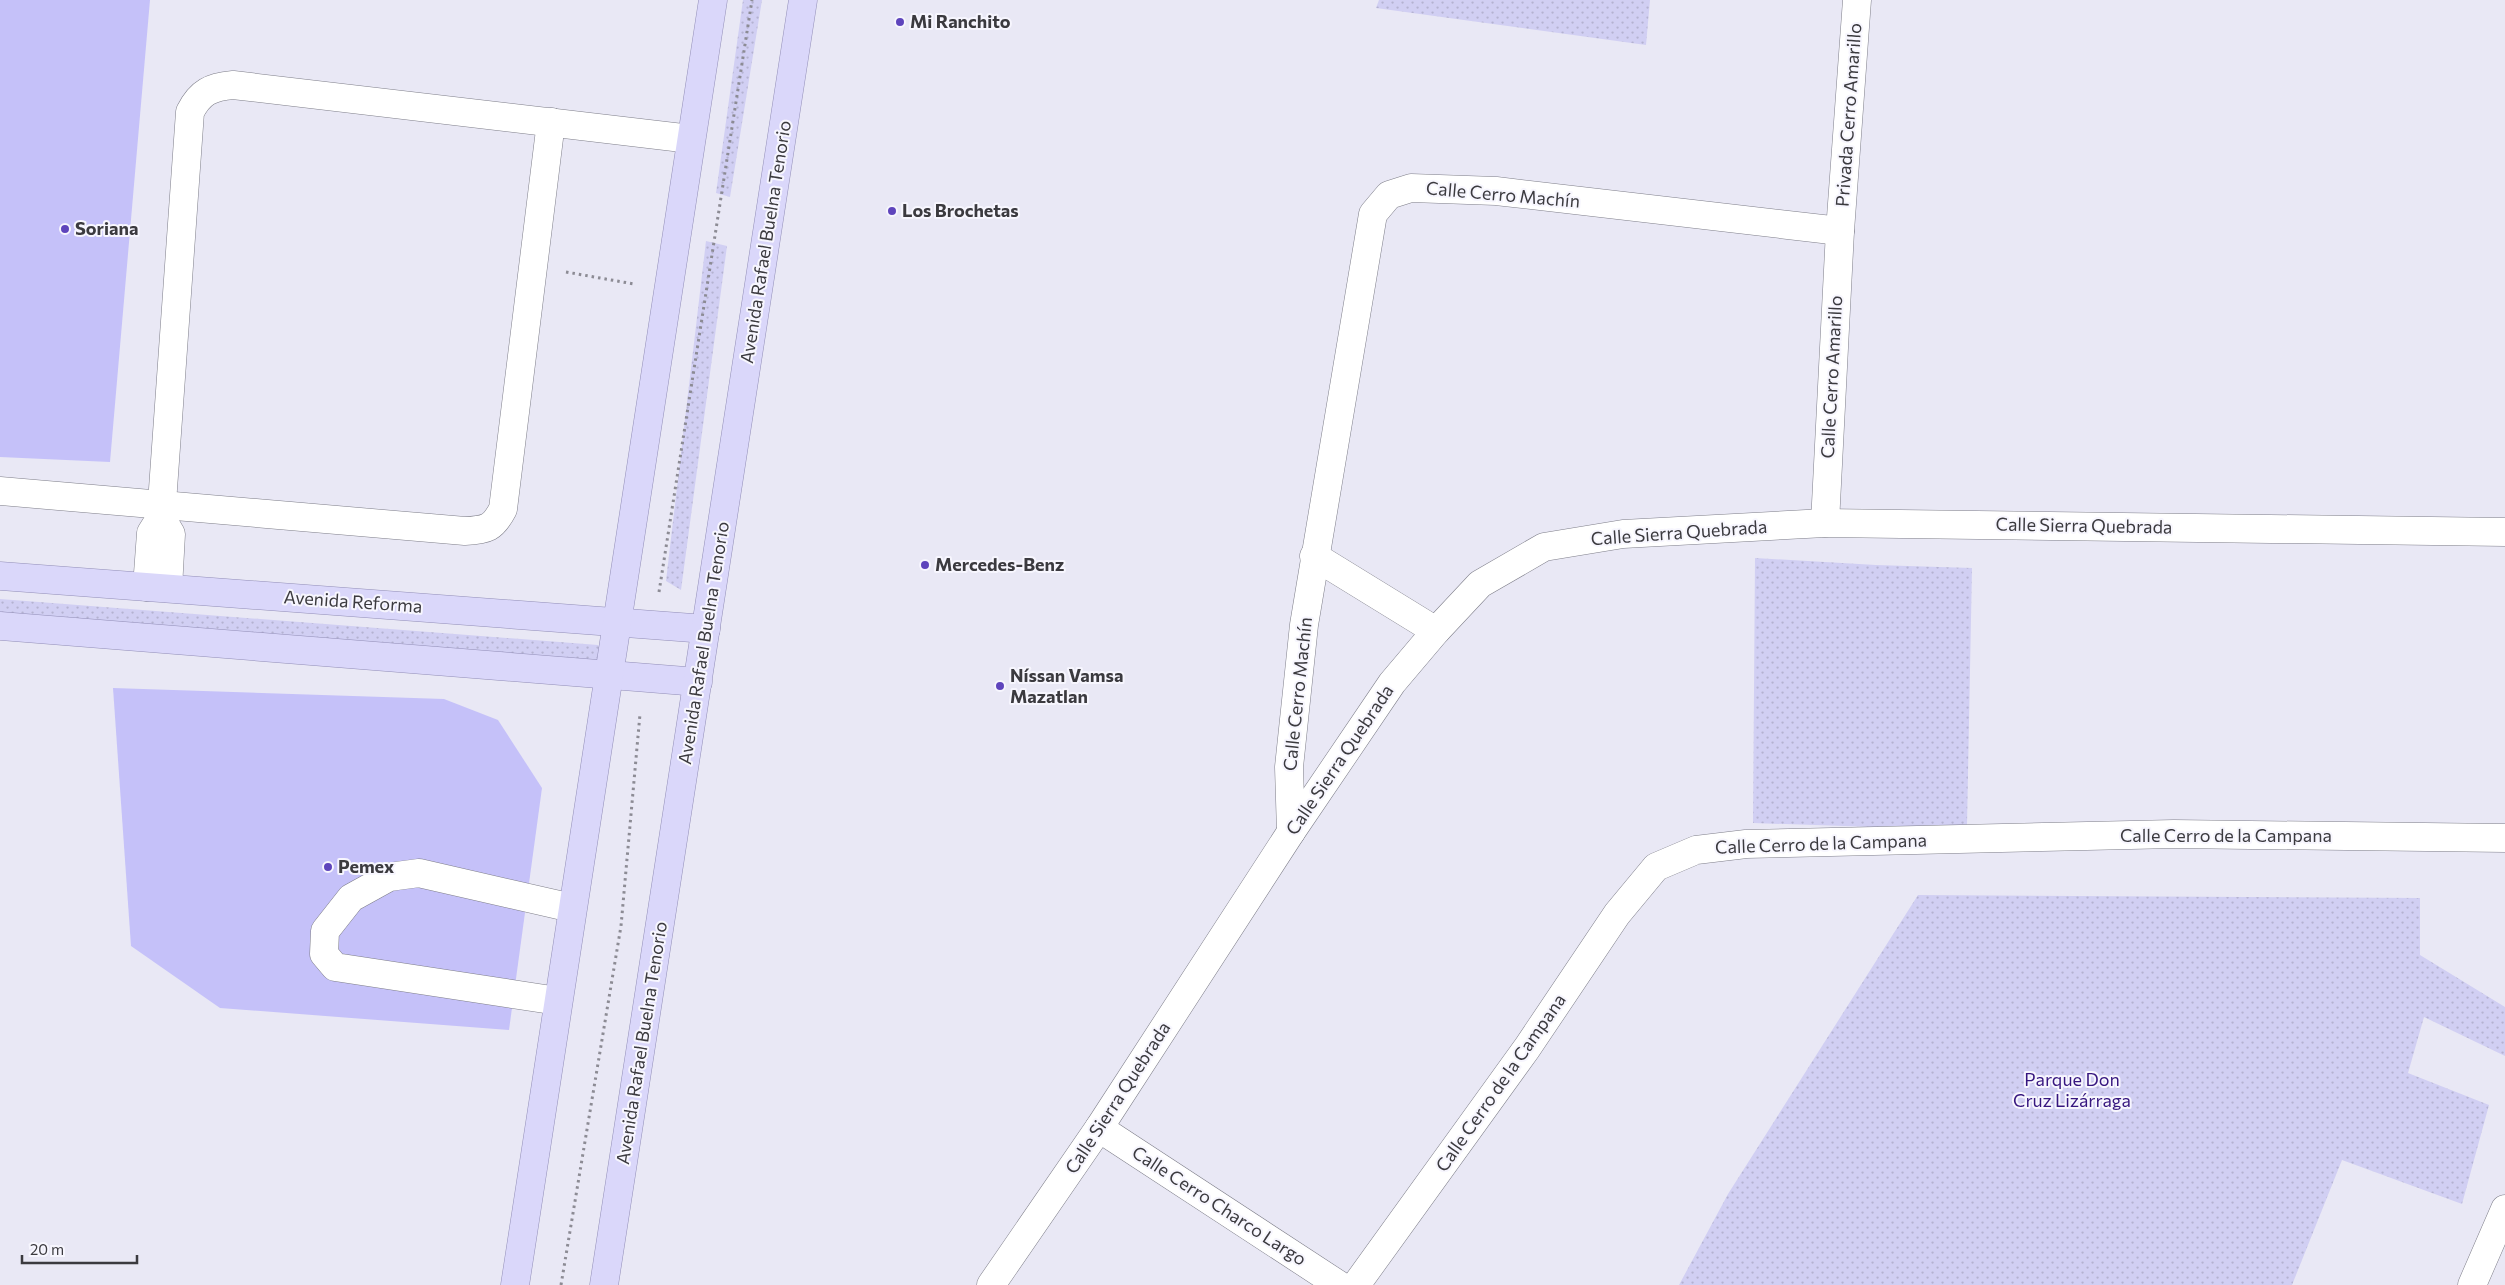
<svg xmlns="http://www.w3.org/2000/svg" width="2505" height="1285" viewBox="0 0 2505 1285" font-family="Commissioner,sans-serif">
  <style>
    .green { fill: url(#green-dots) }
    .building { fill: #c5c1f9 }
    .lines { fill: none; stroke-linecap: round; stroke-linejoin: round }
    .minor-casing { stroke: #7e7e89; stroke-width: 29 }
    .major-casing { stroke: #928eb7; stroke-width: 29 }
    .path { stroke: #8c8b94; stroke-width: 3; stroke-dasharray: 2.5 4; stroke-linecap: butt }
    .minor { stroke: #fff; stroke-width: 28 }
    .major { stroke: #dad7fa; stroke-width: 28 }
    .poi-dot { fill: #5e44bc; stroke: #f7f6fe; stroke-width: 2 }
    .labels { text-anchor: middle; stroke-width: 4; stroke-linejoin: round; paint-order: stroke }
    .poi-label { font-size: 18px; font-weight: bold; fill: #3b3a3f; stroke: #f7f6fe; text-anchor: start }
    .street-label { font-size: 18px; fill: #3b3a3f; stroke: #f7f6fe }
    .park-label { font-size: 18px; fill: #36167f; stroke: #f7f6fe }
  </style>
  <defs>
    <pattern id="green-dots" width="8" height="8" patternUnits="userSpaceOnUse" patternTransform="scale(1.25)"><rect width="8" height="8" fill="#d1cff3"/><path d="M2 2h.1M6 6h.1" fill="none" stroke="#b4b2d1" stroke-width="1.8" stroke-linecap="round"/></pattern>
  </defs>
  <rect width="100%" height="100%" fill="#e9e8f5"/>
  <g class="green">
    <polygon points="743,0 762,0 730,197 716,193"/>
    <polygon points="1379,0 1650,0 1646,45 1376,8"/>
    <polygon points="706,241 727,246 681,590 666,581"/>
    <polygon points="1755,558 1876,565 1972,568 1967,825 1873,827 1753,823"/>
    <polygon points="0,599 598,645 602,654 596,661 0,613"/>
    <polygon points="1918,895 2420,898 2420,955 2505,1007 2505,1056 2424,1017 2408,1073 2489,1105 2462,1204 2342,1160 2292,1285 1679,1285 1728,1194"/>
  </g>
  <g class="building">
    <polygon points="0,0 150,0 110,462 0,457"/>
    <polygon points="113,688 444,699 498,720 542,788 509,1030 220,1008 131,946"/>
  </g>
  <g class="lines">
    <g class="minor-casing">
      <g id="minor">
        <path d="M0,491L465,531C487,530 493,528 503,509L551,122"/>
        <polyline points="161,517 171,534 168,588"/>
        <polyline points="1825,523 1840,231 1857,0"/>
        <polyline points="1314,556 1436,631"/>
        <path d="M147,587L151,533L161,517L190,112C200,92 211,87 233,85L691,139"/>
        <polyline points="1291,832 1289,767 1304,625 1373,214 1389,195 1411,188 1496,191 1840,231"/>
        <polyline points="558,1001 335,967 324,954 325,931 351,898 389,877 419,873 572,908"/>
        <polyline points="1099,1128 1339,1285"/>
        <polyline points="991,1285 1099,1128 1291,832 1392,683 1436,631 1480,584 1544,547 1623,534 1825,523 2505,532"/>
        <polyline points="1356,1285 1527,1048 1617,914 1656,867 1696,850 1746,844 2174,834 2505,838"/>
        <polyline points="2472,1285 2505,1209"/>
      </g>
    </g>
    <g class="major-casing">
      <g id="major">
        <polyline points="0,576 706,629"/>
        <polyline points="0,626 698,682"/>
        <polyline points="515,1285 713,0"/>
        <polyline points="604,1285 803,0"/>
      </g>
    </g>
    <g class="path">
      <polyline points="566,272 634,284"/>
      <polyline points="659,592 752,0"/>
      <polyline points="561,1285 621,926 640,714"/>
    </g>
    <use href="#minor" class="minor"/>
    <use href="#major" class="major"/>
  </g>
  <g class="poi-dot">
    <circle cx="900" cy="22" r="5"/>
    <circle cx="892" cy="211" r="5"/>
    <circle cx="65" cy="229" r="5"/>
    <circle cx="925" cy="565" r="5"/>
    <circle cx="1000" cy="686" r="5"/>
    <circle cx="328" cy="867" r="5"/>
  </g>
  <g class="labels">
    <g class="poi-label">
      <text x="910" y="28">Mi Ranchito</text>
      <text x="902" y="217">Los Brochetas</text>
      <text x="75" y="235">Soriana</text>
      <text x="935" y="571">Mercedes-Benz</text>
      <text x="1010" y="682">Níssan Vamsa<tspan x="1010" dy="21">Mazatlan</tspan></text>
      <text x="338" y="873">Pemex</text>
    </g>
    <g class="street-label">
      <text transform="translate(1849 115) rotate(-86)" y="6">Privada Cerro Amarillo</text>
      <text transform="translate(1503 195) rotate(5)" y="6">Calle Cerro Machín</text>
      <text transform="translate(766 242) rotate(-81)" y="6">Avenida Rafael Buelna Tenorio</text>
      <text transform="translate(1832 377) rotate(-87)" y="6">Calle Cerro Amarillo</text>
      <text transform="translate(2084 526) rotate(1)" y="6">Calle Sierra Quebrada</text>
      <text transform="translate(1679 533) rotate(-4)" y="6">Calle Sierra Quebrada</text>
      <text transform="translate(353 602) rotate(4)" y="6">Avenida Reforma</text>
      <text transform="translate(704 643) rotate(-81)" y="6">Avenida Rafael Buelna Tenorio</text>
      <text transform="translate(1298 694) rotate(-84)" y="6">Calle Cerro Machín</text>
      <text transform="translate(1340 760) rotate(-56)" y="6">Calle Sierra Quebrada</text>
      <text x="2226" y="842">Calle Cerro de la Campana</text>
      <text transform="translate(1821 844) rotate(-2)" y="6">Calle Cerro de la Campana</text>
      <text transform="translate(642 1043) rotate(-81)" y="6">Avenida Rafael Buelna Tenorio</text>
      <text transform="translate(1501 1083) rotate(-55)" y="6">Calle Cerro de la Campana</text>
      <text transform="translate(1118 1098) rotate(-57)" y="6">Calle Sierra Quebrada</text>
      <text transform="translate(1219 1206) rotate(33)" y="6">Calle Cerro Charco Largo</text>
    </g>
    <g class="park-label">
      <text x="2072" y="1086">Parque Don<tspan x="2072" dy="21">Cruz Lizárraga</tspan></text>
    </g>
  </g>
  <path d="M22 1255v8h115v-8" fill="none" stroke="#3b3a3f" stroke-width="2.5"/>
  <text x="30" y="1255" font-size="15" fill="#3b3a3f" stroke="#f7f6fe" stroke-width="4" paint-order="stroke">20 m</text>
</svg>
